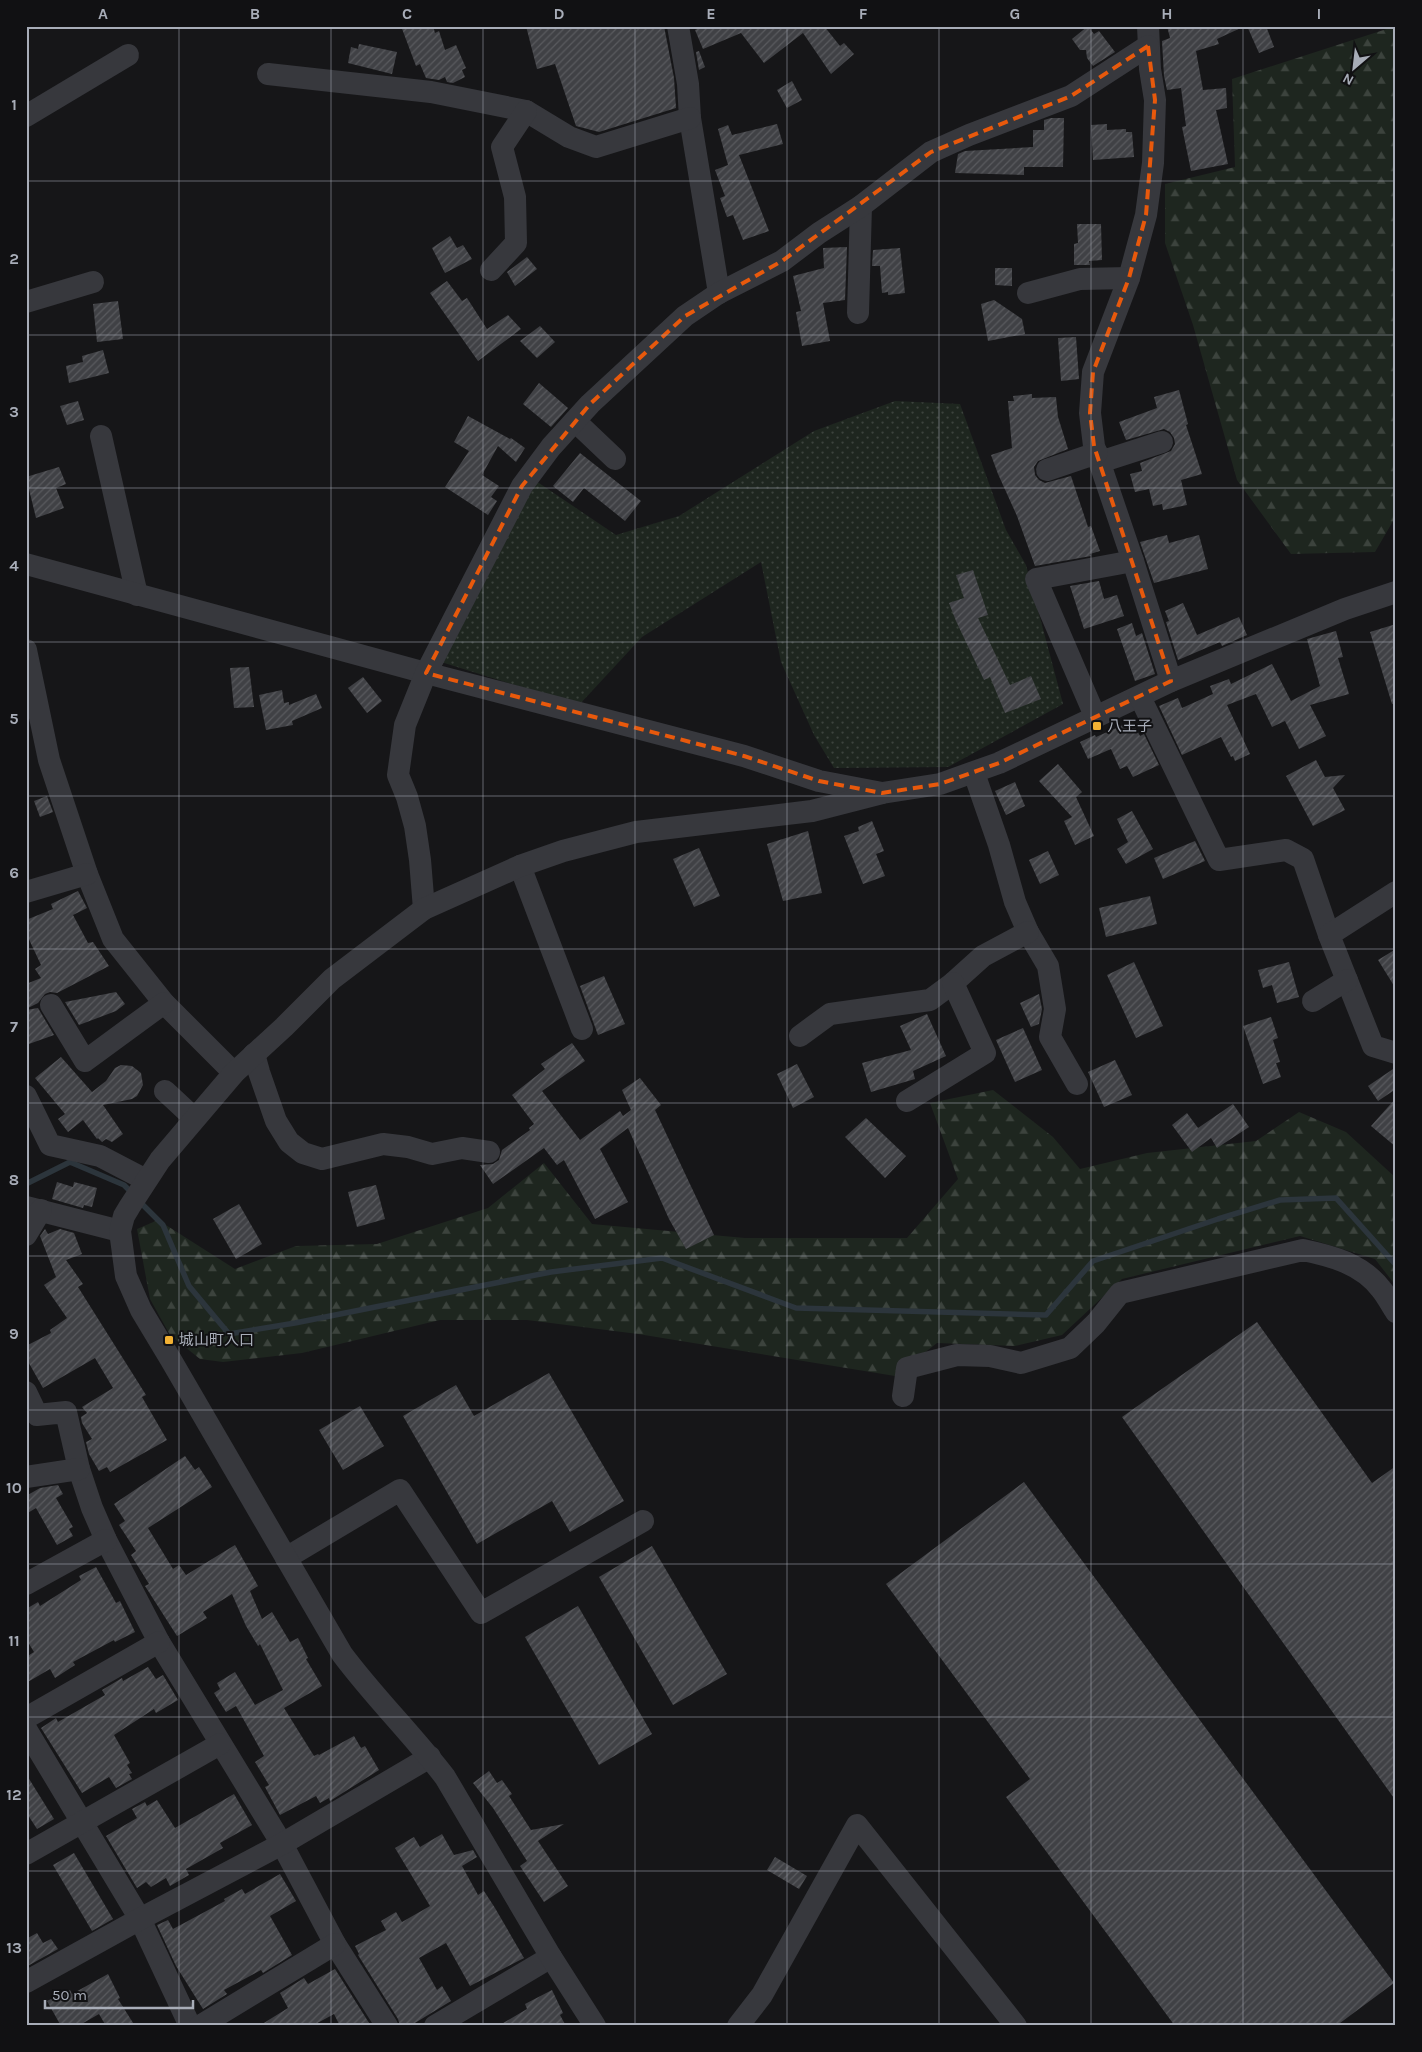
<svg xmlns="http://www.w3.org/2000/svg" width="1422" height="2052" viewBox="0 0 1422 2052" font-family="Karla,'Noto Sans JP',sans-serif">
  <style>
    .green { fill: url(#green-dots) }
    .forest { fill: url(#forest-firs) }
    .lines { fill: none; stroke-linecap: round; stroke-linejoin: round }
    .stream { stroke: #2c353c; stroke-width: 5.5 }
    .building { fill: url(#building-hatch) }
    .minor { stroke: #37383d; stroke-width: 22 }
    .marked { fill: none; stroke: #e8590c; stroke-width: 4; stroke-dasharray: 10 6; stroke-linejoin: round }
    .grid { fill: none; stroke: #a8adb8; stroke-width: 1; stroke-opacity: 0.55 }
    .poi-dot { fill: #f2b134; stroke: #111113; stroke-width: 2 }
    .labels { text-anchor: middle; stroke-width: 4; stroke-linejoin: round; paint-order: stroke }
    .poi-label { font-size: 15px; fill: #a8adb8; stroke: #111113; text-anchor: start }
    .neatline { fill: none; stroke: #a8adb8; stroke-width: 2 }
    .grid-label { font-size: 16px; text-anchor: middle; font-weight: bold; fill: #a8adb8 }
  </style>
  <defs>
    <pattern id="green-dots" width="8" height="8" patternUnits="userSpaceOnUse" patternTransform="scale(1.25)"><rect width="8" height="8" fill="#1e261f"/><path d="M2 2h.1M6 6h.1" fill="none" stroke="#3c433d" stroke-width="1.8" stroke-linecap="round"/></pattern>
    <pattern id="forest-firs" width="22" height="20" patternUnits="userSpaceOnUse" patternTransform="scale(1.25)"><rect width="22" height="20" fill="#1e261f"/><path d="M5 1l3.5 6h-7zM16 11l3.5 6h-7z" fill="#3c433d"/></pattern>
    <pattern id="building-hatch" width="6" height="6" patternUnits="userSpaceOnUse" patternTransform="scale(1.25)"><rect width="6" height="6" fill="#404145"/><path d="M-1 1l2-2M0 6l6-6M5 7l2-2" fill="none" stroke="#595a5e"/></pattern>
  </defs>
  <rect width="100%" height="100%" fill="#161618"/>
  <polygon class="green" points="895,401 960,404 1006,530 1026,565 1063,704 948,767 834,768 814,735 781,662 761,562 642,637 579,705 441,662 536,481 616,535 679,516 814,431"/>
  <g class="forest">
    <polygon points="1396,26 1396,516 1375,552 1291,554 1237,480 1193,325 1165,243 1165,184 1235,167 1232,79"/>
    <polygon points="993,1090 1053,1137 1080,1169 1147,1153 1256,1141 1299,1112 1346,1132 1396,1178 1396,1286 1375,1259 1300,1236 1122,1279 1062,1335 1015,1346 937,1343 895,1376 638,1334 527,1320 440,1320 302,1353 223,1362 200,1359 170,1335 150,1299 137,1229 158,1220 235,1269 296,1246 377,1244 488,1208 544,1163 592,1224 745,1238 907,1238 958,1179 930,1103"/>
  </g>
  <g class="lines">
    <g class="stream">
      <polyline points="26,1184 70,1162 124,1185 133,1194"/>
      <polyline points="139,1201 163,1225 189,1286 229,1334 295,1323 551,1272 662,1258 796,1308 1046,1315 1093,1261 1218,1219 1280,1200 1336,1198 1396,1265"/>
    </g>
  </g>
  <g class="building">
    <polygon points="401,26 433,26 435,33 439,31 445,50 456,45 466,68 462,70 465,77 453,83 447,82 445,77 439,80 426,78 420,64 416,66"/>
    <polygon points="526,26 664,26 674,78 676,108 599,132 576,126 555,64 537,69"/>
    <polygon points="704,26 824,26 840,46 844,43 854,54 831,74 803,33 764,63 741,33 703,49 695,30"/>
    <polygon points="1088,26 1094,34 1099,31 1115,52 1093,66 1087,58 1086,50 1080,50 1072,39"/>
    <polygon points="1167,26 1245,26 1217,39 1219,44 1196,51 1203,90 1226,88 1227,108 1216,110 1228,164 1191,171 1182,127 1186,126 1181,88 1167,90 1164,76 1162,41 1170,38"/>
    <polygon points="1247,26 1266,26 1274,47 1259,53"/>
    <polygon points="359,44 397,52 392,74 348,63 351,47 358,49"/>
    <polygon points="699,51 705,67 699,70 696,52"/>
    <polygon points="792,81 802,100 787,108 777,90"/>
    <polygon points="1051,118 1064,118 1063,167 1024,167 1024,175 955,173 958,154 965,151 1033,147 1033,130 1044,130 1044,120"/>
    <polygon points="777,124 783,144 739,155 769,231 743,240 733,215 727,217 720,198 725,196 715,170 728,165 718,129 728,125 732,135"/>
    <polygon points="1107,124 1107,130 1126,129 1126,132 1132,132 1134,157 1093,160 1091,125"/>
    <polygon points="1077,224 1101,224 1102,260 1089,261 1090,265 1074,265 1074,244 1078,243"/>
    <polygon points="450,236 457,248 463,245 472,259 445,273 432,248"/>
    <polygon points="847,247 845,300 823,303 830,341 802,346 796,312 801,311 793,276 824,268 823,248"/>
    <polygon points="900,248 905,293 888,295 888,292 882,293 880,266 872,266 873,250"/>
    <polygon points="527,257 537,269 515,286 507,272"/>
    <polygon points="995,268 1012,268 1012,286 995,285"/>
    <polygon points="447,281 462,301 467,298 487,329 508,315 521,329 478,361 430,293"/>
    <polygon points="994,300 1022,319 1025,334 988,341 981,304"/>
    <polygon points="118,301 123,339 97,342 93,304"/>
    <polygon points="540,326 555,342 537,358 520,341"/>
    <polygon points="1076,337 1079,379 1061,381 1058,338"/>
    <polygon points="103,350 109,373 69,383 66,366 83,362 82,356"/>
    <polygon points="539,383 568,408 551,427 523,404"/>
    <polygon points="1179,390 1188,424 1186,425 1202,474 1181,480 1187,505 1163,510 1162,504 1153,506 1149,489 1135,492 1130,474 1142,471 1140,463 1171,451 1175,444 1174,438 1170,432 1164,429 1126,440 1119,422 1157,408 1154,397"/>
    <polygon points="1032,394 1032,398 1056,397 1058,417 1068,449 1038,461 1034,467 1035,475 1039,480 1045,483 1071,476 1088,527 1091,526 1100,551 1090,554 1091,556 1035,566 1017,516 998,474 991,455 1012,448 1008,401 1014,401 1013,396"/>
    <polygon points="78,401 84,420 67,425 60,406"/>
    <polygon points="468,416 510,439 511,438 525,448 516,462 498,446 482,475 499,486 491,497 497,501 488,515 445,487 469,451 454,442"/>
    <polygon points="580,453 641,501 625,521 584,488 573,502 553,486"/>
    <polygon points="59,467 66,484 56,488 64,508 36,518 26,477"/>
    <polygon points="1167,535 1169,543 1199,535 1208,569 1154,583 1140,542"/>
    <polygon points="973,570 988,615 978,618 1010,685 1031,676 1041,699 1005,713 990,677 984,680 956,621 949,603 964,598 956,575"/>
    <polygon points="1099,581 1104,599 1117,595 1124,616 1084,629 1070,586"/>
    <polygon points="1183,603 1197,635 1239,617 1247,635 1222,646 1220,642 1178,660 1166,622 1169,621 1165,611"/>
    <polygon points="1132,623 1136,636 1142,633 1155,674 1135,681 1117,629"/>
    <polygon points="1396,624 1396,703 1392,704 1370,632"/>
    <polygon points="1336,631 1343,657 1338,658 1349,694 1310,705 1326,736 1299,749 1285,721 1272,727 1256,694 1227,705 1250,754 1235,761 1233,756 1231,757 1221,737 1182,755 1159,706 1178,698 1182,708 1213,694 1210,686 1229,679 1231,684 1272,664 1291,701 1320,686 1307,639"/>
    <polygon points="249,667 254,707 234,708 230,668"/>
    <polygon points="363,677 382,701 367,713 348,688"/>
    <polygon points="282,690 284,703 289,702 289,705 316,694 322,708 292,721 293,725 266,730 259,695"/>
    <polygon points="1132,721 1140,736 1144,734 1159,765 1133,777 1127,766 1120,769 1111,749 1088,759 1080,742 1095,735 1096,737"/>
    <polygon points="1316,760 1325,777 1345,775 1333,788 1345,810 1313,826 1286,776"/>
    <polygon points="1058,764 1082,792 1076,797 1094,836 1075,845 1064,821 1072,817 1039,781"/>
    <polygon points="1015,782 1025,806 1006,815 995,791"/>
    <polygon points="47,796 53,812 40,817 34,801"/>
    <polygon points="1132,811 1153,849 1126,864 1117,849 1128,842 1117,819"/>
    <polygon points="872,821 884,851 876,854 885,876 863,884 844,836 859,831 858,827"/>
    <polygon points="808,831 822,893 783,901 767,844"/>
    <polygon points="1195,841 1205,861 1163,879 1154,858"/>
    <polygon points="699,848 720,896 694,907 673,859"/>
    <polygon points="1048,851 1059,875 1040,884 1029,860"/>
    <polygon points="78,891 87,908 73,915 88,943 93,942 109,966 57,993 50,992 45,994 38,1003 26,1009 26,984 41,978 35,969 41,965 26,933 26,920 53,909 51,904"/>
    <polygon points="1150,896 1157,924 1106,937 1099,908"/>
    <polygon points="1396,949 1396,989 1378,960"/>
    <polygon points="1134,962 1163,1026 1136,1038 1107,975"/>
    <polygon points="1289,962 1299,997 1277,1003 1272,985 1263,988 1258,970"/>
    <polygon points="604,976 625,1024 598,1035 580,986"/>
    <polygon points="116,992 125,1004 116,1011 79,1025 65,1002"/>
    <polygon points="1039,994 1042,1009 1039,1024 1031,1027 1020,1003"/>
    <polygon points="38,1008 54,1035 26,1045 26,1010"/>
    <polygon points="927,1014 946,1056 913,1071 915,1079 871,1092 862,1063 911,1050 900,1026"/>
    <polygon points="1271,1017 1278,1038 1273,1040 1280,1062 1276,1063 1281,1077 1263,1084 1243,1026"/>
    <polygon points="1023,1028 1042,1070 1015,1082 996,1040"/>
    <polygon points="572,1043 585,1061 542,1091 580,1140 620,1111 623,1116 631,1110 622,1090 640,1078 661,1105 655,1110 714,1235 686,1249 669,1219 628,1128 600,1149 628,1202 595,1219 564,1160 557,1165 544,1148 493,1184 480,1165 493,1164 499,1160 502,1150 530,1130 529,1128 534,1124 512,1095 545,1069 541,1064"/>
    <polygon points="61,1057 92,1092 106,1081 115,1068 121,1065 132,1066 141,1073 143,1085 137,1096 132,1099 103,1105 123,1134 112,1142 106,1139 102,1142 98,1138 97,1139 83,1120 68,1132 58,1119 65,1114 35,1078"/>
    <polygon points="1115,1060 1132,1095 1104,1107 1088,1072"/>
    <polygon points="797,1064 814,1097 793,1108 777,1074"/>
    <polygon points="1396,1067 1396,1089 1378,1101 1368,1086"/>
    <polygon points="1396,1098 1396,1147 1371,1126"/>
    <polygon points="1233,1104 1249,1127 1217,1148 1211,1138 1192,1152 1172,1125 1187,1113 1198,1128"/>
    <polygon points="866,1118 906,1156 885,1178 845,1137"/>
    <polygon points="57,1182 73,1187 74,1182 97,1188 92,1207 84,1205 83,1208 52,1199"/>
    <polygon points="376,1185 385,1219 357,1227 348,1192"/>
    <polygon points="239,1204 262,1244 236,1259 213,1219"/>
    <polygon points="45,1229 48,1234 60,1229 74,1233 82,1254 66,1260 83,1284 78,1287 146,1395 142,1397 167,1440 110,1472 107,1467 99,1471 89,1454 86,1442 92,1439 82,1423 81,1417 87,1413 82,1407 113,1388 95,1358 43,1388 26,1358 26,1346 51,1333 50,1330 67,1318 44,1285 56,1277 40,1236"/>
    <polygon points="1257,1322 1372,1483 1396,1466 1396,1801 1122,1417"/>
    <polygon points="549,1373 624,1501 570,1532 552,1501 477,1544 403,1416 456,1385 474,1416"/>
    <polygon points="360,1406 384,1446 343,1470 319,1430"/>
    <polygon points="185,1456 195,1470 199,1467 212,1487 148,1528 173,1569 179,1565 186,1575 235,1545 258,1586 250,1591 262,1619 272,1612 290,1642 298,1638 308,1658 306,1659 322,1686 284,1708 314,1756 318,1754 319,1755 354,1736 361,1748 365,1746 379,1770 330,1801 329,1798 320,1803 316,1796 280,1815 265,1787 269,1785 255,1762 264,1756 236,1706 226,1712 214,1693 220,1689 217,1683 235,1672 255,1705 283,1690 260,1644 258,1646 246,1626 232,1594 203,1612 207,1618 177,1636 145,1586 149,1584 131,1555 136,1551 119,1525 125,1521 114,1504"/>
    <polygon points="1024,1482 1394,1983 1336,2026 1175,2026 1006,1797 1030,1779 886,1584"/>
    <polygon points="58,1485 63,1494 56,1498 73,1527 69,1529 73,1536 57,1545 36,1508 26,1514 26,1496 40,1488"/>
    <polygon points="652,1546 727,1674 673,1705 599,1577"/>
    <polygon points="96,1567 116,1603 120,1601 135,1632 115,1642 114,1640 73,1662 75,1665 55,1678 50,1669 26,1683 26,1657 34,1652 26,1639 26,1609 38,1602 40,1606 81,1580 79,1576"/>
    <polygon points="578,1606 652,1734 599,1765 525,1637"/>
    <polygon points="148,1667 156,1679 163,1675 178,1700 156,1713 154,1709 114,1735 130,1763 127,1765 132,1773 129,1774 132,1779 116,1788 109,1777 82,1793 41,1728 56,1718 58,1722 105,1695 102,1690 122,1678 123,1681"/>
    <polygon points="489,1771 497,1783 502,1780 512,1794 509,1796 531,1830 564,1824 538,1841 568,1886 544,1902 520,1866 527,1861 493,1808 473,1783"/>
    <polygon points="26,1774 54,1819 37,1829 26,1812"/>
    <polygon points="234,1794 252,1825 220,1843 223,1848 186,1869 189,1875 170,1886 166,1878 151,1887 146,1882 137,1888 106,1836 137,1818 132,1809 145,1802 147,1806 157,1800 175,1828"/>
    <polygon points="442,1834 454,1855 473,1850 477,1857 462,1866 478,1895 484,1891 495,1908 524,1958 470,1986 446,1943 419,1958 437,1990 442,1986 451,2001 410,2026 400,2026 398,2019 358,1955 359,1954 355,1946 386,1930 381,1921 396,1912 402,1922 430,1906 395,1848 414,1837 420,1847"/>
    <polygon points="74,1853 113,1919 92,1931 53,1865"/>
    <polygon points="775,1857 807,1876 799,1889 767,1870"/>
    <polygon points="280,1874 296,1901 270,1916 292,1955 263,1973 261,1970 224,1990 227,1994 203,2009 176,1966 157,1925 168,1920 173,1929 225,1901 224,1899 242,1889 245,1894"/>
    <polygon points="37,1933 43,1943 51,1939 58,1949 26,1967 26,1939"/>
    <polygon points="335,1969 371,2026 340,2026 334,2014 312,2026 259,2026 288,2008 280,1993 304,1978 308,1984"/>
    <polygon points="108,1974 120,1998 118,1999 135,2026 106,2026 99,2014 78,2026 61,2026 47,2001 70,1990 72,1994"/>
    <polygon points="552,1990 563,2013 560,2015 566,2026 498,2026 527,2009 525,2004"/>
  </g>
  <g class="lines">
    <g class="minor">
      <polyline points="678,26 688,84 690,118 719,293"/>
      <polyline points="1148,26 1150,69 1155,100 1153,163 1146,215 1129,278 1093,372 1090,413 1094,446 1133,561 1171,681"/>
      <polyline points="268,74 431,92 526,111 569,137 596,147 690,118"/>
      <polyline points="26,116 128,55"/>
      <polyline points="491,270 516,243 515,197 502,147 526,111"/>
      <polyline points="1028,293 1080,279 1129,278"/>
      <polyline points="26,302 93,282"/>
      <polyline points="858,313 861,206"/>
      <polyline points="575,421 615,459"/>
      <polyline points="101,436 137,595"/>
      <polyline points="1100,462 1162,442"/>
      <polyline points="1047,470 1097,453"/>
      <polyline points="26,564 426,673 744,756 819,781 882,793 940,784 999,763 1171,681 1345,609 1396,592"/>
      <polyline points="26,650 49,760 87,874 113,939 164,1003 234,1073"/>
      <polyline points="1140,697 1219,860 1286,850 1303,859 1329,935"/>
      <polyline points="1095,716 1036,579 1133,561"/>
      <polyline points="974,773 999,845 1015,902 1028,932 1048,966 1055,1009 1050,1037 1077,1084"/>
      <polyline points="520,866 582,1029"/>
      <polyline points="26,892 87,874"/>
      <polyline points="1396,892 1329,935 1373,1046 1396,1053"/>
      <polyline points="424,909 420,860 415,826 407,797 398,775 405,725 426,673 522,486 551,447 590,404 685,316 719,293 782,261 819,233 861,206 931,152 969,135 1071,96 1148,46"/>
      <polyline points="1313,1001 1347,980"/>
      <polyline points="51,1005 85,1061 164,1003"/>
      <polyline points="800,1036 830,1014 930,1000 953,983 983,956 1028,932"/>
      <polyline points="254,1054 259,1072 276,1121 289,1142 303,1153 322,1159 383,1144 408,1147 432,1154 462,1148 489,1152"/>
      <polyline points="165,1091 194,1118"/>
      <polyline points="26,1096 50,1145 100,1156 146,1180"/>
      <polyline points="907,1101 985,1053 953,983"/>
      <polyline points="26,1207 120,1231"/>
      <polyline points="26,1235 41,1210"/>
      <polyline points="26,1392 37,1415 66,1412 79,1469 92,1508 106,1540 159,1642 282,1844 335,1944 387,2026"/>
      <path d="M903,1396L907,1368L957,1355L990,1356L1021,1363L1070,1348L1096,1323L1120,1293L1303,1250C1332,1256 1362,1264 1381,1289C1387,1296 1391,1305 1396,1312"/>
      <polyline points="26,1477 79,1469"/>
      <polyline points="286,1558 400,1490 481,1613 643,1521"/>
      <polyline points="26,1584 106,1540"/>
      <polyline points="26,1718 159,1642"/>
      <polyline points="26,1729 140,1919 190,2026"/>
      <polyline points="26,1854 220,1744"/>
      <polyline points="26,1982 140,1919 282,1844 430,1757"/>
      <polyline points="200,2026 335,1944"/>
      <polyline points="435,2026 551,1957"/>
      <path d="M595,2026L551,1957L445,1777C412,1734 374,1697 342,1654L171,1360L141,1310L126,1276L120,1231L124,1216L130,1206L160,1160L234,1073L284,1027L332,979L424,909L520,866L563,851L636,832L812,811L882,793"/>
      <polyline points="738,2026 762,1995 857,1825 1016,2026"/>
    </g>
  </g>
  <path class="marked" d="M1148,46L1155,100L1146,215L1129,278L1093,372L1090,413L1094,446L1171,681L999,763L940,784L882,793L819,781L744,756L426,673L522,486L590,404L685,316L782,261L931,152L1071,96Z"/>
  <path class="grid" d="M179,26V2026M331,26V2026M483,26V2026M635,26V2026M787,26V2026M939,26V2026M1091,26V2026M1243,26V2026M26,181H1396M26,335H1396M26,488H1396M26,642H1396M26,796H1396M26,949H1396M26,1103H1396M26,1256H1396M26,1410H1396M26,1564H1396M26,1717H1396M26,1871H1396"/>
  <g class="poi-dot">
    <rect x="1092" y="721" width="10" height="10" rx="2.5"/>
    <rect x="164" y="1335" width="10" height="10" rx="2.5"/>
  </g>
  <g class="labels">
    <g class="poi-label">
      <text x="1107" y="731">八王子</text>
      <text x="179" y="1345">城山町入口</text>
    </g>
  </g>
  <rect width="1422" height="2052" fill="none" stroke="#111113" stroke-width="55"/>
  <g transform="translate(1354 68) rotate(208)" stroke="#111113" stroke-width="4" paint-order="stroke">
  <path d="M0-4L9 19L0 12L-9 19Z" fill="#a8adb8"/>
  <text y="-8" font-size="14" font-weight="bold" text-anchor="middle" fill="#a8adb8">N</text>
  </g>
  <path d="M45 2000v8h148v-8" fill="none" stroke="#a8adb8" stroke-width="2.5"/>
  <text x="52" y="2000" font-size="15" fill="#a8adb8" stroke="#111113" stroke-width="4" paint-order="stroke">50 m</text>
  <rect x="28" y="28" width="1366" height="1996" class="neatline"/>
  <g class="grid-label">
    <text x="103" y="19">A</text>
    <text x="255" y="19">B</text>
    <text x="407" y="19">C</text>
    <text x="559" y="19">D</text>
    <text x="711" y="19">E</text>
    <text x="863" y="19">F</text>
    <text x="1015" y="19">G</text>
    <text x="1167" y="19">H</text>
    <text x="1319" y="19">I</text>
    <text x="14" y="110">1</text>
    <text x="14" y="264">2</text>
    <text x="14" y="417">3</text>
    <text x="14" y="571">4</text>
    <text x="14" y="724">5</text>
    <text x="14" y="878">6</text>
    <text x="14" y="1032">7</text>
    <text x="14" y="1185">8</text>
    <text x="14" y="1339">9</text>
    <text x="14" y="1493">10</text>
    <text x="14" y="1646">11</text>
    <text x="14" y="1800">12</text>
    <text x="14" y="1953">13</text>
  </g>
</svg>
